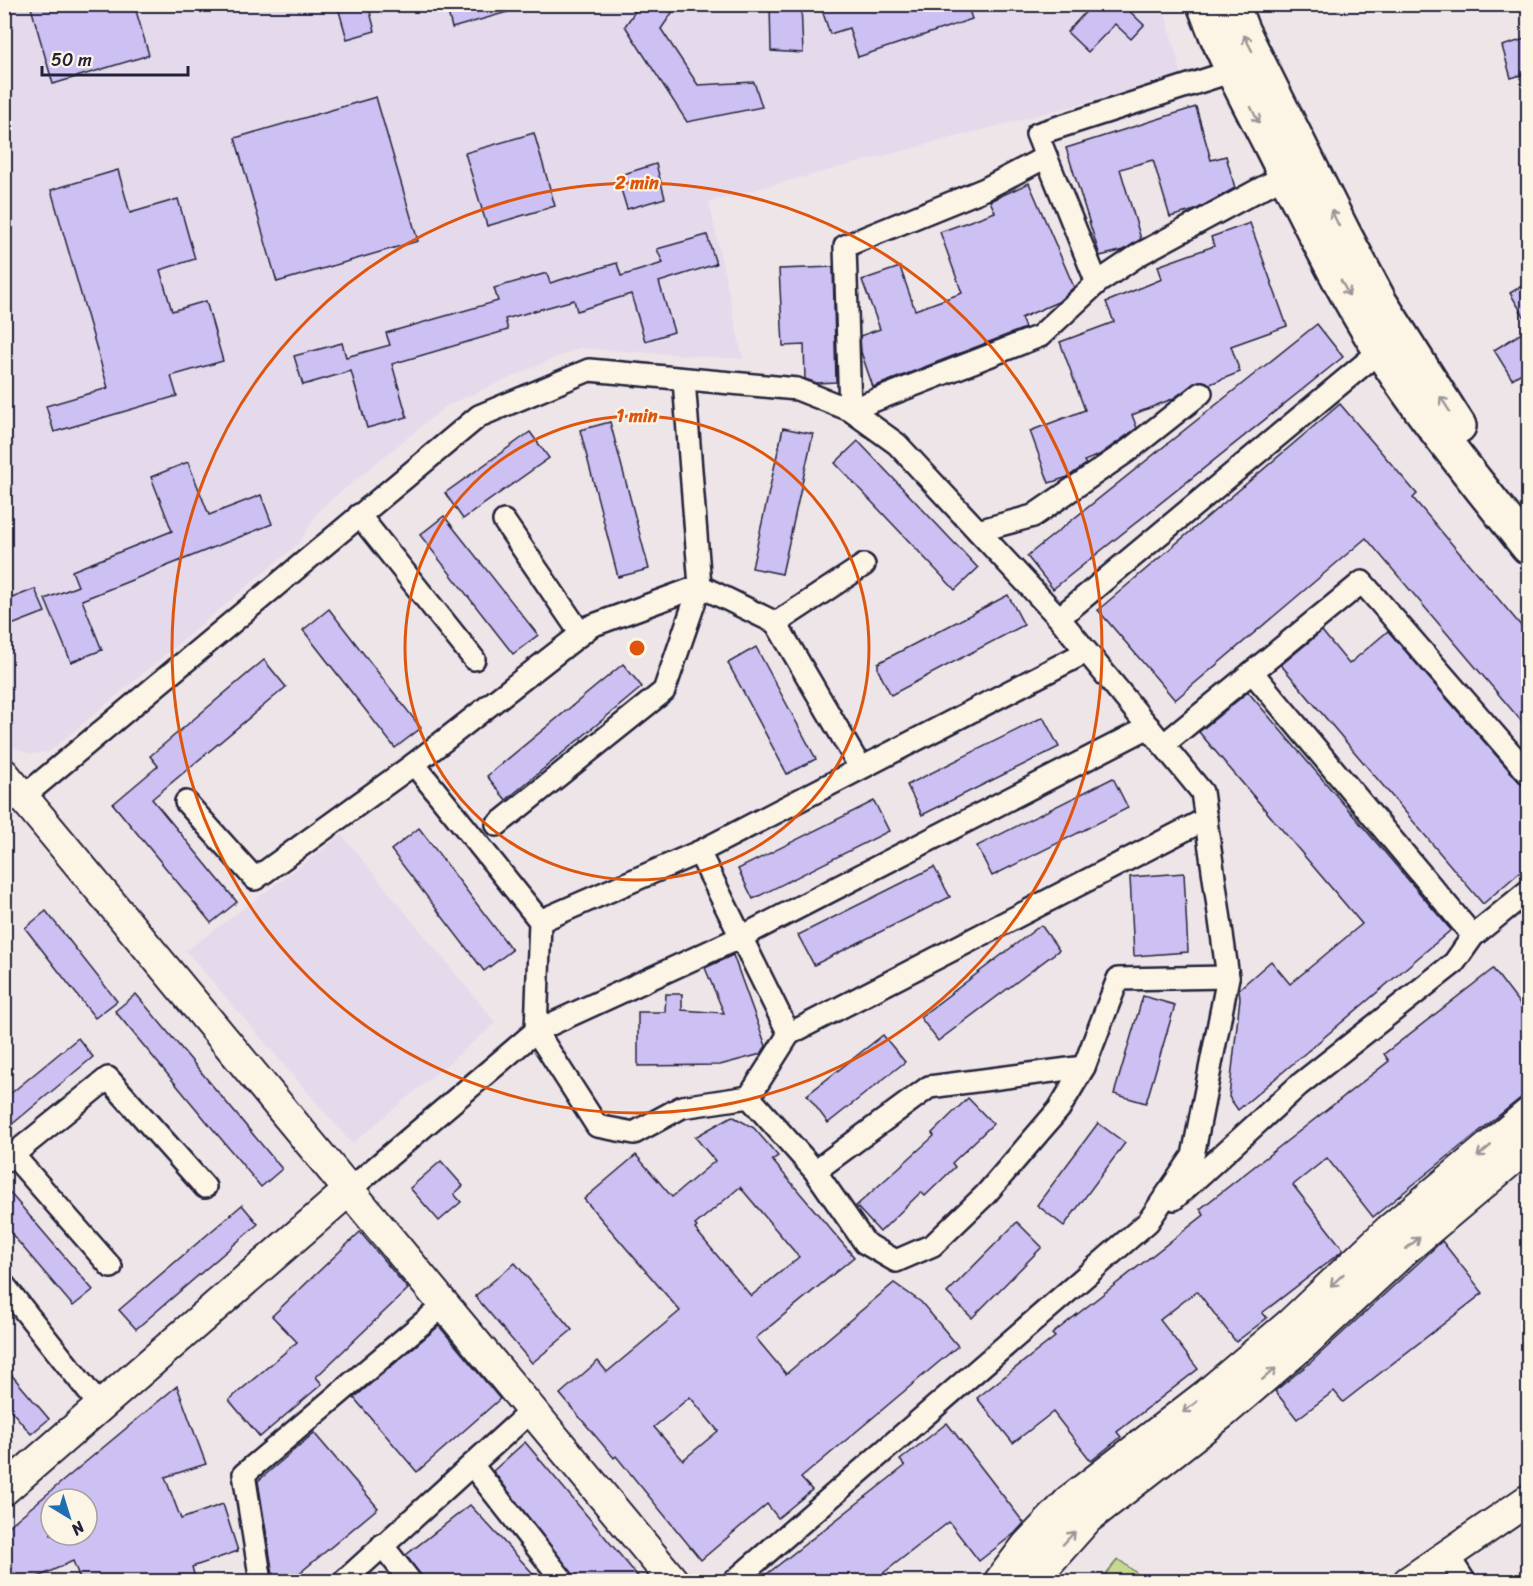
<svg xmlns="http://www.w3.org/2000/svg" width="1533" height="1586" viewBox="0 0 1533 1586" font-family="Sriracha,sans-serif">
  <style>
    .built { fill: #e4daec }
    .green { fill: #c6da8f; stroke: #747e65; stroke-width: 1.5 }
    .building { fill: #cdc0f2; stroke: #22223b; stroke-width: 1.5; fill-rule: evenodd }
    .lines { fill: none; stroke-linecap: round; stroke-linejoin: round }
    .street-casing { stroke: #22223b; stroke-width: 26 }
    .secondary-casing { stroke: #22223b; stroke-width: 34 }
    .highway-casing { stroke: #22223b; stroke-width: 38 }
    .street { stroke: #fcf5e5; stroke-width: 21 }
    .secondary { stroke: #fcf5e5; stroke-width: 30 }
    .highway { stroke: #fcf5e5; stroke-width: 33 }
    .oneway { stroke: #9a9698 }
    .ring { fill: none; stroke: #de560e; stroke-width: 3 }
    .centre { fill: #de560e; stroke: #fcf5e5; stroke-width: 3 }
    .ring-label { font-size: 18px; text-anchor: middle; font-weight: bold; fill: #de560e; stroke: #fcf5e5; stroke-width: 4.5; stroke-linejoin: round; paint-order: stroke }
  </style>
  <rect width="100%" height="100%" fill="#eee5e9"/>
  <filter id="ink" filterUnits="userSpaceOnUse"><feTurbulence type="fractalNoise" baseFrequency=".0167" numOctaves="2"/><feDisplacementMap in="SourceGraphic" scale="12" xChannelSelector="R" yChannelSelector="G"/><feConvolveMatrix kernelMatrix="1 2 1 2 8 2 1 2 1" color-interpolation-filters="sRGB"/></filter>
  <g filter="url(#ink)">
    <g class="built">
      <polygon points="4,5 1163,5 1182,77 709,202 743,359 578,348 446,406 320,509 299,543 49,752 30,754 11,746 4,738"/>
      <polygon points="342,835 496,1023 352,1144 186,951"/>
    </g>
    <polygon class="green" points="1118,1559 1147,1581 1100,1581"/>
    <g class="building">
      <polygon points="30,4 134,4 149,55 53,84"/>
      <polygon points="337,4 368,4 375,31 347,39"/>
      <polygon points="446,4 518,4 518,9 452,28"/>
      <polygon points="640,4 678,4 661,29 698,85 754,82 762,107 687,122 625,26"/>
      <polygon points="770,4 801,4 803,53 771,51"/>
      <polygon points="820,4 967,4 972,19 858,57 849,28 830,34"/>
      <polygon points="1093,4 1122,4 1144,25 1131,39 1115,24 1088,52 1067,32"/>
      <polygon points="1528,38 1528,73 1511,78 1502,46"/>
      <polygon points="376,97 418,241 277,282 235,138"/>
      <polygon points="1196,107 1211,160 1226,156 1235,188 1195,210 1170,217 1153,160 1120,169 1141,239 1124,250 1100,256 1066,148"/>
      <polygon points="534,133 555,206 487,226 465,153"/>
      <polygon points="656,164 665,198 627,209 617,176"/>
      <polygon points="118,170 130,213 178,199 195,259 160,270 172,311 206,301 223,361 171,376 177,396 54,432 46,406 108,388 51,190"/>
      <polygon points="1029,183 1074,287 1058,302 1021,318 1025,328 873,387 861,352 860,336 880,329 862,280 900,267 915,310 962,293 940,232 995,212 990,201"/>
      <polygon points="1250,223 1287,326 1231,346 1240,372 1210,384 1199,381 1172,399 1132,415 1137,428 1099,455 1084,461 1086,464 1068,477 1049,483 1030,431 1085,410 1060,342 1114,322 1106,302 1162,279 1158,266 1214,246 1211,237"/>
      <polygon points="707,235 716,264 659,282 674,332 645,341 631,294 577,311 574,300 505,319 508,330 392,364 407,417 367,428 351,371 303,385 294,356 342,343 346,357 390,345 386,333 498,301 494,288 547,273 550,283 617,263 621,276 663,263 657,249"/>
      <polygon points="833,267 836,382 817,383 805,379 804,345 783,346 779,269"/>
      <polygon points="1528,282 1528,323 1510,293"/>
      <polygon points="1317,324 1343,357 1053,589 1027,556"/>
      <polygon points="1528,329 1528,369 1512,379 1494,350"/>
      <polygon points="1340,404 1417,494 1413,498 1528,634 1528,729 1366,538 1175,700 1098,610"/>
      <polygon points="610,422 649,569 618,577 580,430"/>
      <polygon points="783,428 813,434 782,574 752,568"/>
      <polygon points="530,432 549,458 463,519 445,493"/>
      <polygon points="858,441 978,568 955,590 835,463"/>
      <polygon points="188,462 209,515 261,495 272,524 82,600 102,650 71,662 45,599 78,586 72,571 172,531 151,477"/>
      <polygon points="444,516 538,635 513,654 420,535"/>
      <polygon points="35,589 45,612 4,628 4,601"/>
      <polygon points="1008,595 1024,625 891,695 878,670 878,663"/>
      <polygon points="329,609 421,728 395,748 303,630"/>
      <polygon points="1322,631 1349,664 1388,631 1528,792 1528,865 1483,904 1281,665"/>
      <polygon points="756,647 816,759 787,774 728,663"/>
      <polygon points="264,660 286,687 152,799 237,902 211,923 113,804 158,766 150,756"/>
      <polygon points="623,664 642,687 506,800 487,776"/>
      <polygon points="1248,692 1451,930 1238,1110 1229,1097 1240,998 1239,989 1271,961 1290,984 1362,924 1199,732"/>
      <polygon points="1043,717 1059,747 922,815 907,785"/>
      <polygon points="1113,778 1128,808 992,876 977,846"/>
      <polygon points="874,801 889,831 753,899 738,869"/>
      <polygon points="419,828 512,950 484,971 391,850"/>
      <polygon points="934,867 950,897 814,965 798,935"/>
      <polygon points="1184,873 1188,952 1134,956 1130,877"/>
      <polygon points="46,911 117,1001 95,1018 25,928"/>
      <polygon points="1041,925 1059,950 938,1041 920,1017"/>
      <polygon points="733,955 766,1046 761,1054 720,1065 638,1066 638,1012 665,1012 666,994 682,994 682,1010 724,1013 705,968"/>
      <polygon points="1493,969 1528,1015 1528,1092 1373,1217 1327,1158 1293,1185 1343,1249 1341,1252 1262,1313 1267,1318 1236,1342 1197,1291 1160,1320 1198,1369 1117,1432 1121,1437 1091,1461 1053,1412 1013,1443 977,1398 1055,1337 1052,1334 1204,1215 1200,1209 1389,1061 1384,1054"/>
      <polygon points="136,994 282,1169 261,1187 115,1011"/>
      <polygon points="1143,996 1175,1005 1146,1103 1114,1094"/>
      <polygon points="883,1035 905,1062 828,1123 807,1095"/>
      <polygon points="78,1038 93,1057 4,1131 4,1099"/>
      <polygon points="968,1098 993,1124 952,1163 955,1167 925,1196 921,1192 880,1232 856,1206 934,1136 932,1133"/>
      <path d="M732,1116L754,1128L778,1156L772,1160L854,1257L756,1338L786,1374L894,1283L921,1302L958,1346L801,1478L812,1490L778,1518L767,1504L701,1560L616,1456L614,1458L560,1394L598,1361L607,1372L680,1311L584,1199L636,1155L672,1197L715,1161L695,1137ZM740,1187L799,1257L751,1296L695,1229L697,1227L695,1225ZM690,1397L718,1431L683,1460L654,1427Z"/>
      <polygon points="1098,1123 1125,1143 1064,1226 1037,1205"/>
      <polygon points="441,1161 463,1186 454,1194 461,1202 439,1221 410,1188"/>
      <polygon points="4,1186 93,1290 73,1306 4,1225"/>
      <polygon points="242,1205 258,1224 136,1329 119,1310"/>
      <polygon points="1017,1222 1042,1247 972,1318 947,1293"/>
      <polygon points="360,1232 408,1289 316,1377 322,1384 260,1437 229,1400 297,1342 272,1316"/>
      <polygon points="1442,1241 1483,1293 1343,1402 1334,1391 1297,1419 1275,1391 1311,1362"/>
      <polygon points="515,1263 572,1330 532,1363 475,1296"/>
      <polygon points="439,1326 500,1399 417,1472 354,1398"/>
      <polygon points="4,1366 49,1419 31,1434 4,1402"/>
      <path d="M177,1386L206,1464L165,1477L181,1519L223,1504L238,1551L192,1567L196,1581H81L73,1561L38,1577L40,1581H4V1530ZM51,1499H87V1535H51Z"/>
      <polygon points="947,1423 1024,1523 1015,1533 979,1561 949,1522 873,1581 758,1581 905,1466 900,1460"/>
      <polygon points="314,1433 378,1508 290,1581 274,1581 258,1481"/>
      <polygon points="525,1442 642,1581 577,1581 493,1471"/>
      <polygon points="470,1505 540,1581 424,1581 406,1555"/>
    </g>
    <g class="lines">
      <g class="street-casing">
        <g id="street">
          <polyline points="1046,157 985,189 845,246 850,410 1040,336 1097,283 1140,254 1286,175"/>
          <polyline points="1097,283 1037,134 1233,71"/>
          <polyline points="359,515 474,659"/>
          <polyline points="504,521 581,634"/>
          <polyline points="978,531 1033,516 1129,450 1201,393"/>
          <polyline points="1059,618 1381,350"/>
          <polyline points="776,623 864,565"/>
          <polyline points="1252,672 1473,936"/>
          <polyline points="1163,745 1362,582 1528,773"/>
          <polyline points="414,764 540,921 536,1031 597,1126 634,1133 682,1107 749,1097 789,1034 699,852"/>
          <polyline points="23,797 479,416 589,370 797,389 850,410 897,444 1059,618 1202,792 1228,977 1193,1156 1148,1222 733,1582"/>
          <polyline points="186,802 255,879 414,764 591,626 700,586 776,623 860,767"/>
          <polyline points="497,825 664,691 700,586 684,380"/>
          <polyline points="540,921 699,852 1086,652"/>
          <polyline points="789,1034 1206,819"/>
          <polyline points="749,1097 815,1171 865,1243 896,1261 933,1245 986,1194 1059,1109 1084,1067 1118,979 1228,977"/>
          <polyline points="13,1155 111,1267"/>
          <polyline points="4,1162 108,1078 205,1187"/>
          <polyline points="815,1171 929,1087 1084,1067"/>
          <polyline points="348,1191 536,1031 741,937 1149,727"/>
          <polyline points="1174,1199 1299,1085 1454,963 1473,936 1528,891"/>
          <polyline points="4,1285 100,1406"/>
          <polyline points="472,1465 564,1582"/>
          <polyline points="382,1545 411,1582"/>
          <polyline points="1447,1554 1465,1582"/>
          <polyline points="261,1582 244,1474 444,1305"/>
          <polyline points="343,1582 532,1410"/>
        </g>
      </g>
      <g class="secondary-casing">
        <g id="secondary">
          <polyline points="4,774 674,1582"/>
          <polyline points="4,1490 348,1191"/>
          <polyline points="999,1582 1027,1545 1071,1499 1207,1394 1291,1323 1389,1230 1528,1114"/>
          <polyline points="1031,1582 1088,1518 1223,1413 1307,1341 1406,1249 1528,1146"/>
          <polyline points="1408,1582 1528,1500"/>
        </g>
      </g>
      <g class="highway-casing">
        <g id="highway">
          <path d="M1204,4C1222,54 1248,101 1272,148C1312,228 1352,312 1404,386C1443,442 1486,494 1528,547"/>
          <polyline points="1232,4 1242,30 1343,232 1380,302 1459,426"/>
        </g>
      </g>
      <use href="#street" class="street"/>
      <use href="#secondary" class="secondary"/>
      <use href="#highway" class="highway"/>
    </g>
    <defs><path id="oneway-shaft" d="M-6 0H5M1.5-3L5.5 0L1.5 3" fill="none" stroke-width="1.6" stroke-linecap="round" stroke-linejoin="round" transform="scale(1.5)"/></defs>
    <g class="oneway">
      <use href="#oneway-shaft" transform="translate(1248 43) rotate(-117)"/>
      <use href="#oneway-shaft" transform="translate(1255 115) rotate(63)"/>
      <use href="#oneway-shaft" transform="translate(1335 218) rotate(-116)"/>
      <use href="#oneway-shaft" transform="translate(1345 288) rotate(61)"/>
      <use href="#oneway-shaft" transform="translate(1445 404) rotate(-123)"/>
      <use href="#oneway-shaft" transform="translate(1484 1151) rotate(140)"/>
      <use href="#oneway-shaft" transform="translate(1413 1243) rotate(-40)"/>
      <use href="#oneway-shaft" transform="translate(1337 1280) rotate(137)"/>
      <use href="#oneway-shaft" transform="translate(1269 1374) rotate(-40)"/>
      <use href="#oneway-shaft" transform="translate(1190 1407) rotate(142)"/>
      <use href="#oneway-shaft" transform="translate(1069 1538) rotate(-47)"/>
    </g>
  </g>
  <g class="ring">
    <circle cx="637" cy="648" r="232"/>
    <circle cx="637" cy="648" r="465"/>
  </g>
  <circle cx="637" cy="648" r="9" class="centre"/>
  <g class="ring-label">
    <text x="637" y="189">2 min</text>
    <text x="637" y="422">1 min</text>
  </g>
  <rect width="1533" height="1586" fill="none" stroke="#fcf5e5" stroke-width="24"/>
  <rect x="12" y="12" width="1509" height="1562" fill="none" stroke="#22223b" stroke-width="2" filter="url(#ink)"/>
  <g transform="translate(69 1517) rotate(142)"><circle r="28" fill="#fcf5e5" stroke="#a5a1a1" stroke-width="1.5"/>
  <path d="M0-4.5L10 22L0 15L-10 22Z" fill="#1f6fb2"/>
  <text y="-9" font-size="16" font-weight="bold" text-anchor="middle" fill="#22223b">N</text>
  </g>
  <path d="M42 66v9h146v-9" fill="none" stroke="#22223b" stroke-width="3"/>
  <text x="51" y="66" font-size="18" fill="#22223b" stroke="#fcf5e5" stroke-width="4.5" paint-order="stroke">50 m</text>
</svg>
